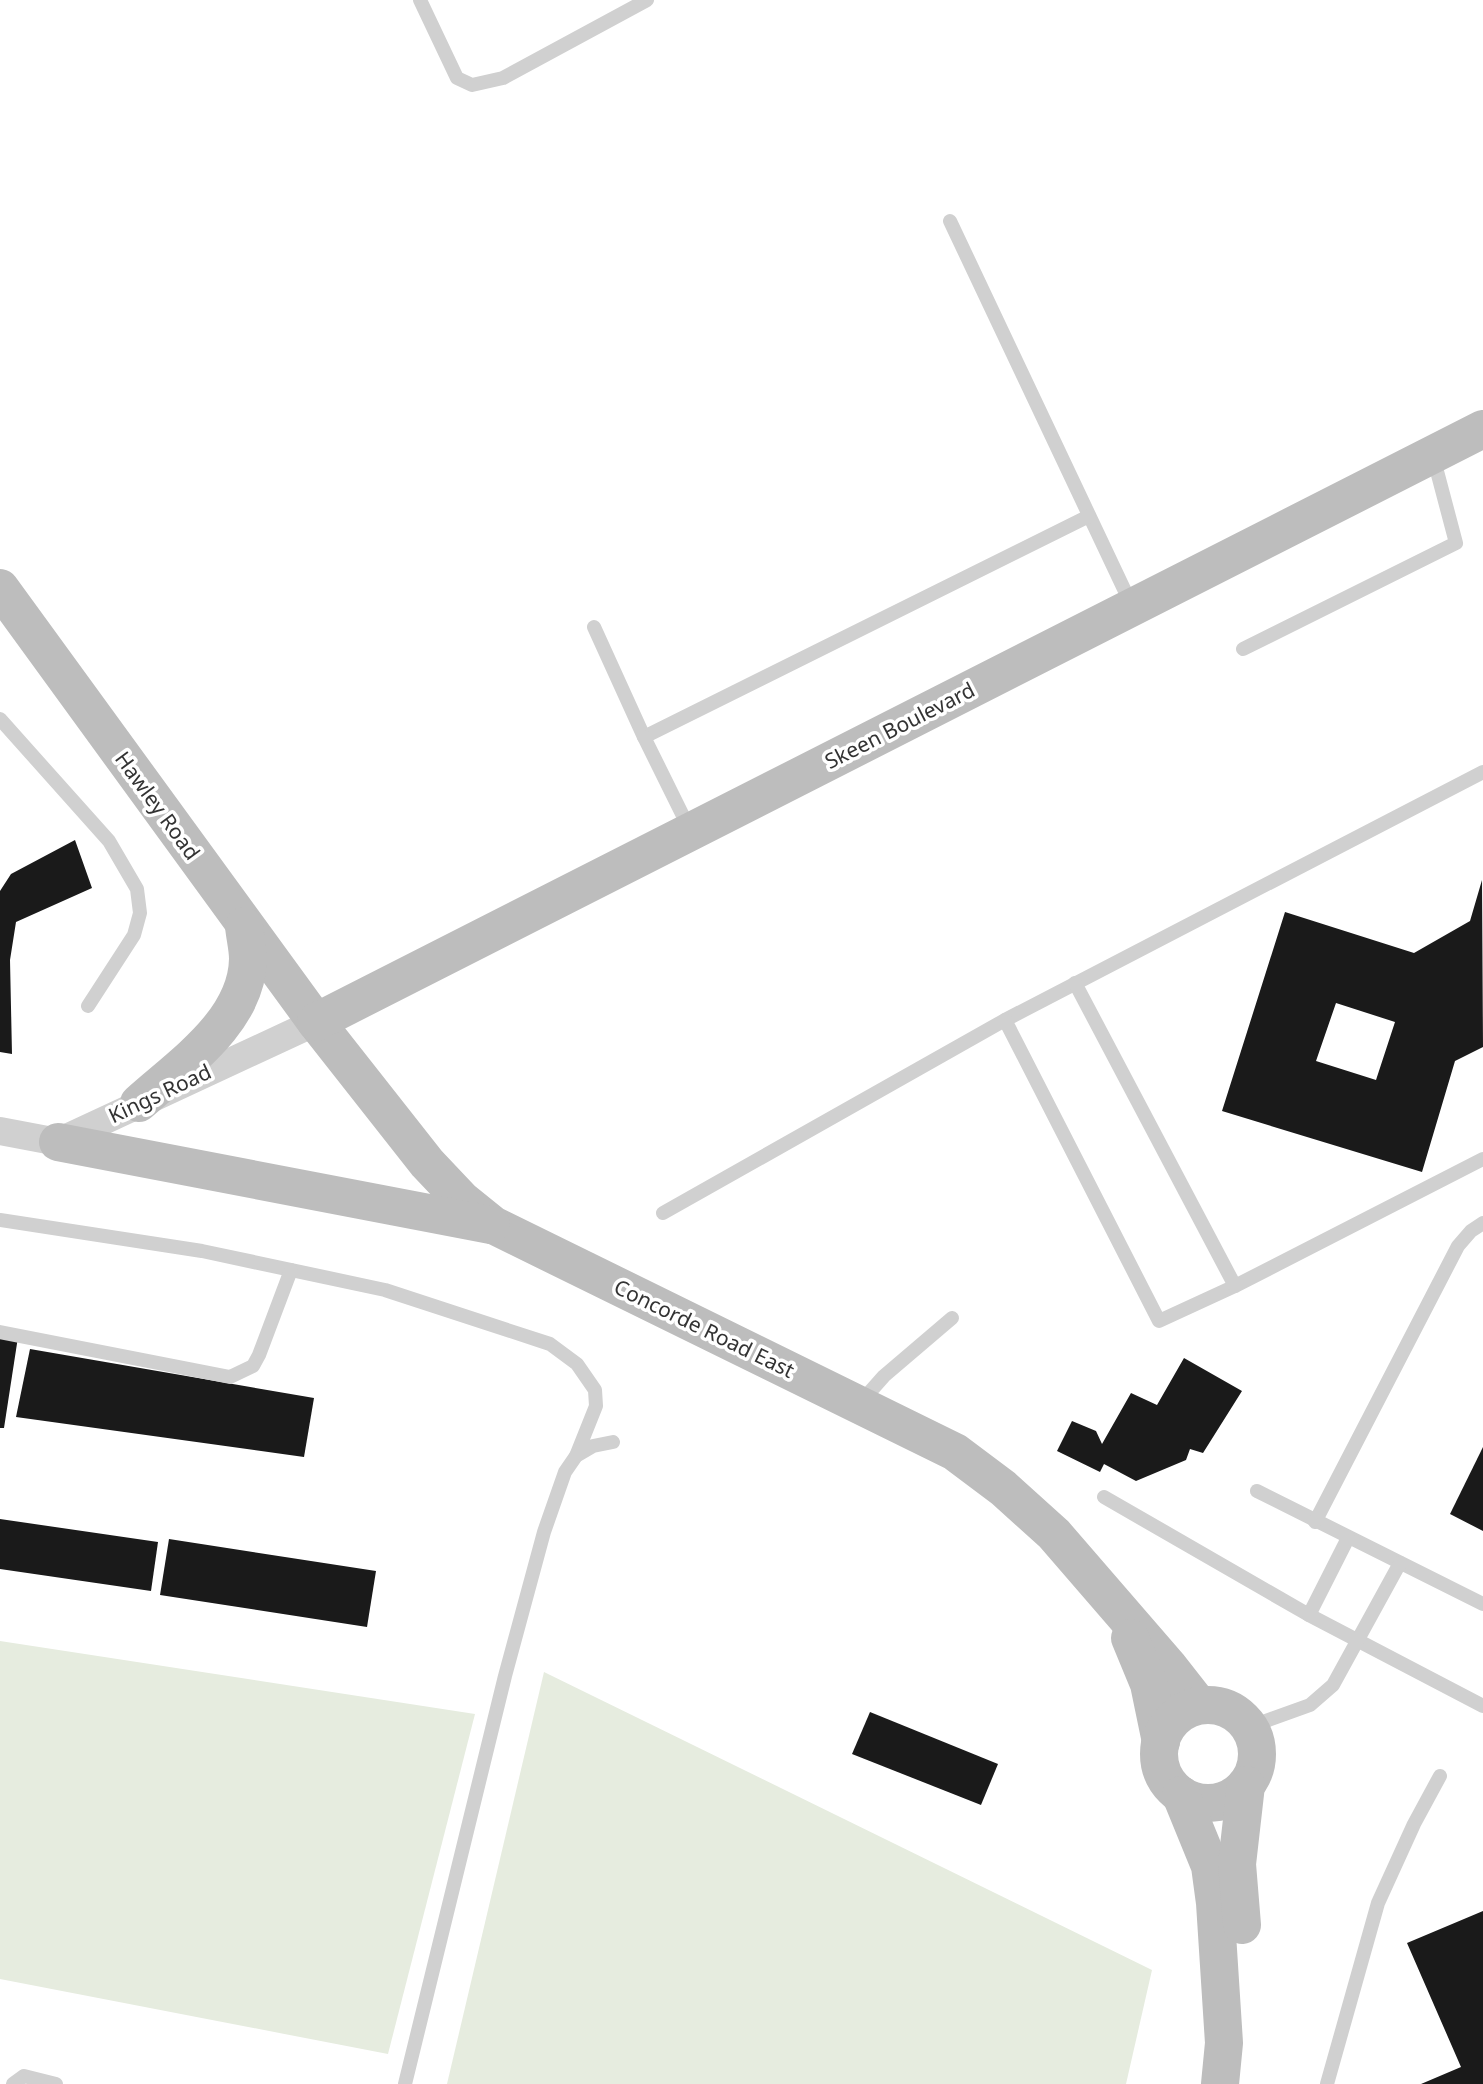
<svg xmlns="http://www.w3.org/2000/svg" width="1483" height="2084" viewBox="0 0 1483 2084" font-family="'Noto Sans',sans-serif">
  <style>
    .green { fill: #e6ecdf }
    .building { fill: #1a1a1a; fill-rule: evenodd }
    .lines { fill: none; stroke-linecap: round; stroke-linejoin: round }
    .lane { stroke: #d0d0d0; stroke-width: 14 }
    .street { stroke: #d0d0d0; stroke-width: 28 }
    .secondary { stroke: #bdbdbd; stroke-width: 38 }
    .labels { text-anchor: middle; stroke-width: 7; stroke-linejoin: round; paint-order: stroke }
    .street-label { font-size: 21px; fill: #333; stroke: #fff }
  </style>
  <rect width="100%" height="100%" fill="#fff"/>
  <g class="green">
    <polygon points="0,1641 475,1714 388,2054 0,1979"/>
    <polygon points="544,1672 1152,1970 1126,2084 447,2084"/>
  </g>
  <g class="building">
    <polygon points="75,840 92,888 16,922 10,960 12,1054 0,1052 0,891 11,874"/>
    <path d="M1482,880L1483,1047L1455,1061L1422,1172L1222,1111L1285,912L1414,953L1470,921ZM1336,1003L1395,1022L1376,1080L1316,1061Z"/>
    <polygon points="0,1334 18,1337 4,1428 0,1428"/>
    <polygon points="30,1349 314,1398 304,1457 16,1417"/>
    <polygon points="1184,1358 1242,1391 1203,1453 1190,1449 1186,1460 1136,1481 1104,1464 1100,1472 1057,1451 1072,1421 1096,1431 1102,1444 1131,1393 1157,1405"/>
    <polygon points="1483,1447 1483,1531 1450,1514"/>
    <polygon points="0,1519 158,1542 151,1591 0,1569"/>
    <polygon points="169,1539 376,1571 367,1627 160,1595"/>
    <polygon points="870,1712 998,1764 981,1805 852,1754"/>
    <polygon points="1483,1911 1483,2084 1421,2084 1461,2067 1407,1943"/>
  </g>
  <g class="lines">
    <g class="lane">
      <polyline points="420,0 457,78 472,85 503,78 647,0"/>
      <polyline points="950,221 1132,606"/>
      <polyline points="594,627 644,737 1089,516"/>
      <polyline points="1243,649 1456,543 1433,456"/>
      <polyline points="0,719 109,841 137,889 140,913 134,935 88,1006"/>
      <polyline points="644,737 690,830"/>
      <polyline points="1483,772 1005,1020 1159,1321 1235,1286 1483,1159"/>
      <polyline points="1075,983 1235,1286"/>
      <polyline points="663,1213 1005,1020"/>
      <polyline points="0,1220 202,1251 385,1290 550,1344 577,1364 595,1390 596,1406 576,1456"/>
      <polyline points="0,1332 230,1377 253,1366 259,1355 291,1270"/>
      <polyline points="861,1402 884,1376 952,1318"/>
      <polyline points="1257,1491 1483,1604"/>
      <polyline points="1104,1497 1309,1615 1483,1706"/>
      <polyline points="1315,1522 1458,1246 1471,1231 1483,1223"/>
      <polyline points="1309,1615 1348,1538"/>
      <polyline points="1249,1727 1310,1705 1333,1685 1400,1563"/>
      <polyline points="13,2084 24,2076 56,2084"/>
      <polyline points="405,2084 505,1676 544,1532 565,1472 576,1456 593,1446 613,1442"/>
      <polyline points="1327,2084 1378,1903 1414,1824 1440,1776"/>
    </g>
    <polyline class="street" points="0,1131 58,1142 316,1022"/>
    <g class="secondary">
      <polyline points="0,588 316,1022 427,1163 462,1200 493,1225 955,1452 1003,1488 1054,1534 1169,1667 1198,1704"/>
      <polyline points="316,1022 1483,429"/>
      <path d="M139,1103C181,1065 247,1022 248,959C248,948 245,937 244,926"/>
      <polyline points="58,1142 491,1225"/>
      <polyline points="1130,1638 1149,1684 1161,1742"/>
      <circle cx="1208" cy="1754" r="49"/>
      <polyline points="1181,1795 1210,1866 1215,1903 1224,2043 1220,2084"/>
      <polyline points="1242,1925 1237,1864 1246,1785"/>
    </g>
  </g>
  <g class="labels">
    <g class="street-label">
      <text transform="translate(900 726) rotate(-27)" y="7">Skeen Boulevard</text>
      <text transform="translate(157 806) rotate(54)" y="7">Hawley Road</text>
      <text transform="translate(160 1094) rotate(-25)" y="7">Kings Road</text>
      <text transform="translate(704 1329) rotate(26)" y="7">Concorde Road East</text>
    </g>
  </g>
</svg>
